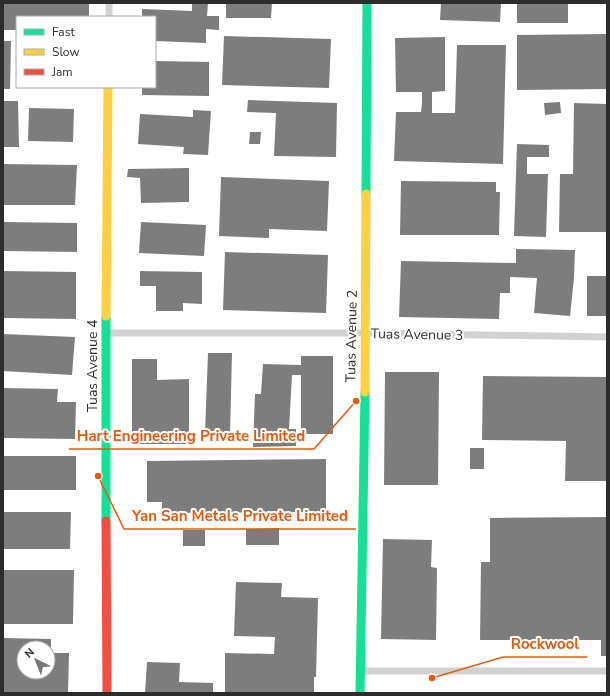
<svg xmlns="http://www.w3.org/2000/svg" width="610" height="696" viewBox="0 0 610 696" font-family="'Nunito Sans',sans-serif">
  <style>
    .building { fill: #7d7d7d }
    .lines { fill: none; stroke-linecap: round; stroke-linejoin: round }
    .street { stroke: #d1d1d1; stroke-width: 7 }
    .fast { stroke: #16e098; stroke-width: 9 }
    .slow { stroke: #ffcf43; stroke-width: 9 }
    .jam { stroke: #f24e42; stroke-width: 9 }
    .labels { text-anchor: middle; stroke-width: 4; stroke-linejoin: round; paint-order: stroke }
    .street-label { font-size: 14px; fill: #2c2c2c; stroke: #fff }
    .leader { fill: none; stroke: #e8590c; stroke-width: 1.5 }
    .callout-dot { fill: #e8590c; stroke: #fff; stroke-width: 1.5 }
    .callout-label { font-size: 15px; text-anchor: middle; font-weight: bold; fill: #e8590c; stroke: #fff; stroke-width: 4; stroke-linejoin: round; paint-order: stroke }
  </style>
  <rect width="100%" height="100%" fill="#fff"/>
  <g class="building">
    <polygon points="3,3 89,3 89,17 17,17 17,30 3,30"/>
    <polygon points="192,3 208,3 207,16 219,16 219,30 206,29 206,43 155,41 155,17 142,17 142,9 192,11"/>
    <polygon points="226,3 272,3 271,18 226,18"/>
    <polygon points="441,3 501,3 500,22 440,20"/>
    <rect x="517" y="3" width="51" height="20"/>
    <polygon points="607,34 607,89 517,90 517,35"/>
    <polygon points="224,36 331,39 329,88 222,85"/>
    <polygon points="445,37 445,91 432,92 432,113 455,113 457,45 506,45 503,164 394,161 396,112 421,112 422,103 422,92 396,92 395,38"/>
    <polygon points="3,41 11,41 10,89 3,89"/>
    <polygon points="155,61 209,62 209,96 142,95 142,87 155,87"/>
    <polygon points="248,100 337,103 336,157 274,156 276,113 247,112"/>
    <polygon points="3,101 18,101 19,147 3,147"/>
    <polygon points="560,102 561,113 545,115 544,103"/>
    <polygon points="574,103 607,104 607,232 559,232 560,174 573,174"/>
    <polygon points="29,108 74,109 73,142 28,141"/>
    <polygon points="193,110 211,111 208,155 183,154 184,147 138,144 140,114 193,117"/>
    <polygon points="250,132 261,132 260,144 249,144"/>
    <polygon points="517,144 549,145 549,157 527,157 527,174 548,174 546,237 514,236"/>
    <polygon points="3,164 77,165 75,205 3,205"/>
    <polygon points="189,168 189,202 141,203 140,178 127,177 128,169"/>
    <polygon points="221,177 329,181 327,231 269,229 269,238 219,236"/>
    <polygon points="401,181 496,182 496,192 500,192 499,235 400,235"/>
    <polygon points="3,222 77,223 77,252 3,251"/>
    <polygon points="141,222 206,225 204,256 139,253"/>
    <polygon points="516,249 575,250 574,278 570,316 534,313 537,278 510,277 510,293 500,293 499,319 399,317 401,261 516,263"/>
    <polygon points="225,252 328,255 326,313 223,310"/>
    <polygon points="3,271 76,272 76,319 3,318"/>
    <polygon points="140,271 202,272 202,304 183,303 183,311 156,311 156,286 140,286"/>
    <rect x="587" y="276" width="20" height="40"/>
    <polygon points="3,334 75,337 72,375 3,371"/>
    <polygon points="208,353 232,353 230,434 205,433"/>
    <polygon points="301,356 333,356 333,434 301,434 301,375 292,375 289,429 296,429 296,446 253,447 255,394 261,394 263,364 301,365"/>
    <polygon points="132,359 157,359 157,380 189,379 189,444 132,444"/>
    <polygon points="385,372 439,372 438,485 384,485"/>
    <polygon points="483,376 607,377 607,481 565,481 566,441 482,440"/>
    <polygon points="3,388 58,389 57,402 76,402 75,439 3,438"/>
    <rect x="470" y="448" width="14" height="21"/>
    <rect x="3" y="456" width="73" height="34"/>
    <polygon points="326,459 326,512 162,513 162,502 147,502 147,461"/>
    <polygon points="3,512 71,512 70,549 3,549"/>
    <polygon points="607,517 607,656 601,656 601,640 480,640 481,562 490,562 490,518"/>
    <polygon points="279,528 279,545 246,545 246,529"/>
    <rect x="183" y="530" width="22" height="16"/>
    <polygon points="383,539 432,540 431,567 437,568 436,640 381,639"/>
    <polygon points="3,570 74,570 73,624 3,624"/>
    <polygon points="236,582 282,583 281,597 318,598 316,677 314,677 314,693 225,693 225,653 274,654 275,637 234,636"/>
    <polygon points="3,638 51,639 51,648 24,648 24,672 48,672 48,653 69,653 68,693 3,693"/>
    <polygon points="147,662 180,663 179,682 213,683 213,693 145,693"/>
  </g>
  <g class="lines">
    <g class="street">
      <polyline points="109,17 109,3"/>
      <polyline points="106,333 366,333 607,337"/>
      <polyline points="360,671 607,671"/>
    </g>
    <g class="fast">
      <polyline points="366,194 367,3"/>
      <polyline points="106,316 106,521"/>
      <polyline points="360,693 365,392"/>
    </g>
    <g class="slow">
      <polyline points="106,316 108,87"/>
      <polyline points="365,392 366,194"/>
    </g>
    <polyline class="jam" points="106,521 107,693"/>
  </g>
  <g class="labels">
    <g class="street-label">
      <text transform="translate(417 334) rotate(1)" y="5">Tuas Avenue 3</text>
      <text transform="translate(351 336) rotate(-89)" y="5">Tuas Avenue 2</text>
      <text transform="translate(92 366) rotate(-90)" y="5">Tuas Avenue 4</text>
    </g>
  </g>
  <path class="leader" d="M356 401L314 449H69M98 476L124 529H356M432 678L503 657H587"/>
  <g class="callout-dot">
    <circle cx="356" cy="401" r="4"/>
    <circle cx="98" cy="476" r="4"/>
    <circle cx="432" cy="678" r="4"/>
  </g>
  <g class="callout-label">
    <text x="191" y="441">Hart Engineering Private Limited</text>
    <text x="240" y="521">Yan San Metals Private Limited</text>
    <text x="545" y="649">Rockwool</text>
  </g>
  <rect width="610" height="696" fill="none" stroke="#2c2c2c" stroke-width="8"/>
  <rect x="16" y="16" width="140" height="72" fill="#ffffff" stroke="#ababab"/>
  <rect x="24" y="29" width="20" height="6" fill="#16e098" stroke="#ababab"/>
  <text x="52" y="36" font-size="12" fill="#2c2c2c">Fast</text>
  <rect x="24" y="49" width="20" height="6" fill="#ffcf43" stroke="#ababab"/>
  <text x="52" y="56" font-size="12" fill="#2c2c2c">Slow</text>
  <rect x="24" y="69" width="20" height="6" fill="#f24e42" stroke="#ababab"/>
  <text x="52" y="76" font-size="12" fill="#2c2c2c">Jam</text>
  <g transform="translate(36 660) rotate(317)"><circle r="19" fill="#ffffff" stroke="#ababab"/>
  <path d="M0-3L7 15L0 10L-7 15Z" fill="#767676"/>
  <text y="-6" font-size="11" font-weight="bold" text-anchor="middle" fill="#2c2c2c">N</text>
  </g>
</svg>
